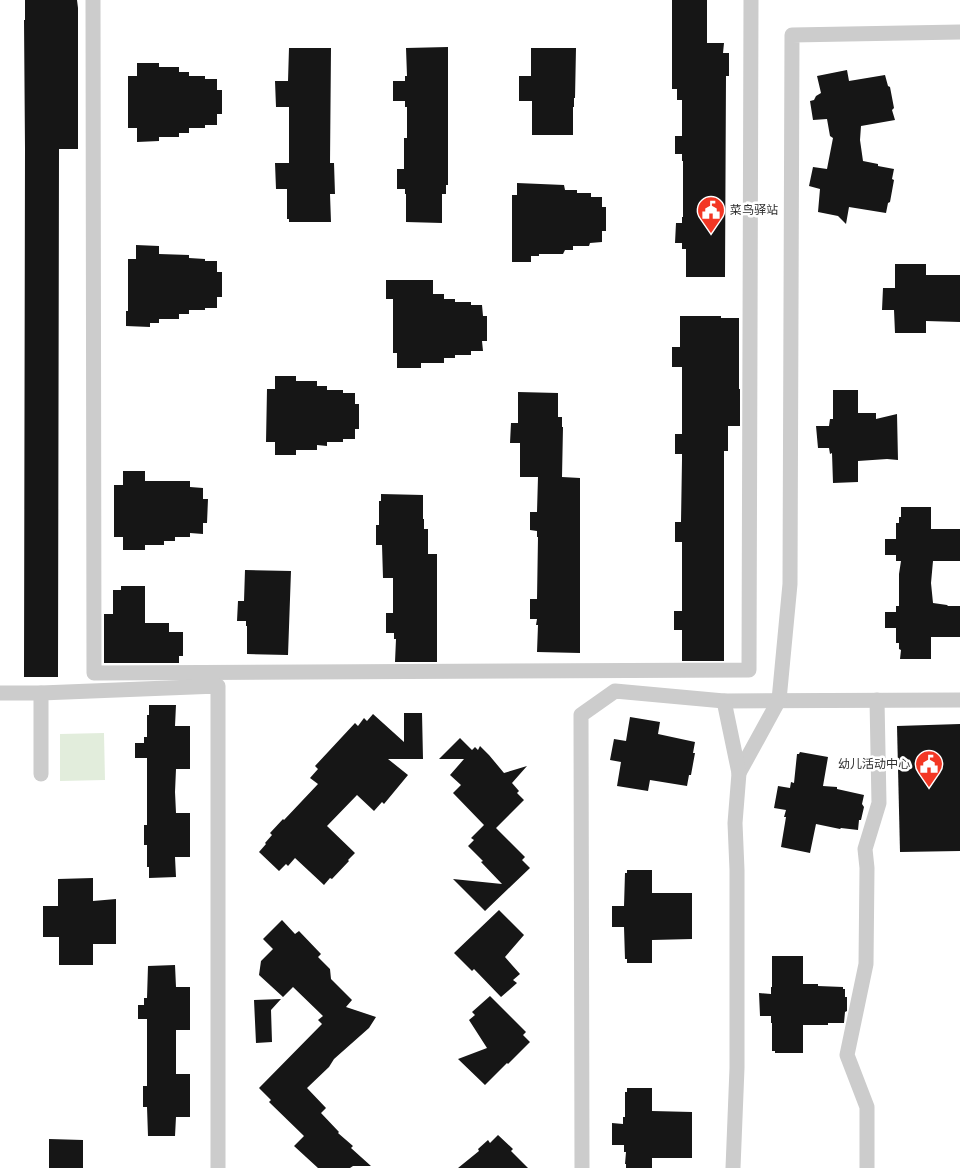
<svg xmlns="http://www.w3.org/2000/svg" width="960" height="1168" viewBox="0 0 960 1168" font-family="'Noto Sans','Noto Sans SC',sans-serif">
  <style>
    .green { fill: #e2eddc }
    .building { fill: #161616 }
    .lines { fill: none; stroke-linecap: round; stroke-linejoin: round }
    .minor { stroke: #ccc; stroke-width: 15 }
    .labels { text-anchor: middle; stroke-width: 5; stroke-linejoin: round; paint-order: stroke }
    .poi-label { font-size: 12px; fill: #2f2f2f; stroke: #fff; text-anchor: start }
  </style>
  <rect width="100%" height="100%" fill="#fff"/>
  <polygon class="green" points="104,733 105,780 60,781 60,734"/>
  <g class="building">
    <polygon points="25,0 77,0 78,8 78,149 59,149 58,677 24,677 25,149 24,20 25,20"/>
    <polygon points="672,0 707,0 707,43 724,43 723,53 729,53 729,76 726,76 725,277 686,277 686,249 682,249 682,243 675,243 676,223 682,223 682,217 683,217 683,161 682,161 682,154 675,154 675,136 682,136 682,100 677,100 677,89 672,89"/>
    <polygon points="448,47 448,185 446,185 446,194 442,194 442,223 406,222 406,194 405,194 405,189 397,189 397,169 404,169 404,138 407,138 407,107 405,107 405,101 393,101 393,81 405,81 405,76 407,76 406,48"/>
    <polygon points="289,48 331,48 330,163 334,163 335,194 330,194 331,222 289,222 289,219 287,219 287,189 276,189 275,163 289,163 289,107 276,107 275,81 288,81"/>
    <polygon points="531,48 576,48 575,98 574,98 574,107 573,107 573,135 532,135 532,101 519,101 519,76 531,76"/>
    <polygon points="137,63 159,63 159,67 179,67 179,72 189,72 189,76 205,76 205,79 217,79 217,90 222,90 222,114 217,114 217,125 205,125 205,128 189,128 189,133 179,133 179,137 159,137 159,141 137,142 137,128 128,128 128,76 137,76"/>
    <polygon points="847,70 849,81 885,75 888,86 890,87 894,108 892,110 895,120 861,126 860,140 863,161 878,164 878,166 894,169 892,179 894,180 890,202 888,203 886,213 849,207 846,224 838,216 818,212 820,189 809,186 813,167 827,169 833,138 830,136 827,119 813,120 810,101 814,100 816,96 821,93 817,76"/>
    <polygon points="517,183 564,185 565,190 577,190 577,193 591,193 591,197 602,197 602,207 606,207 606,231 602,231 602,242 590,243 589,246 573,246 573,250 565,250 563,254 539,254 539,256 531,256 531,262 512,262 512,195 517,195"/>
    <polygon points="136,245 159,246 159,254 189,255 189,258 205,259 205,261 217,261 217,272 222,272 222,297 217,297 217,308 205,308 205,310 189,310 189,314 179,314 179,319 159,319 159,323 150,323 150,327 126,326 126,311 128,311 128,259 136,259"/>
    <polygon points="895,264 926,264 926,275 960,275 960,322 926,321 926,333 895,333 894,310 882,310 883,288 895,288"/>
    <polygon points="386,280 433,280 433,294 444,294 444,299 455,299 455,302 471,302 471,305 482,305 483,316 487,316 487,341 482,341 483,351 471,351 471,355 455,355 455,358 444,358 444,363 421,363 421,368 397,368 397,353 393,353 393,299 386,299"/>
    <polygon points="680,316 721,316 721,318 739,318 739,389 740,389 740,426 728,426 728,451 724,451 724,661 682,661 682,630 674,630 674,611 682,611 682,542 675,542 675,522 681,522 682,460 682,454 675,454 675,434 682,434 682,367 672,367 672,347 680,347"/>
    <polygon points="275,376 296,376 296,381 317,381 317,386 327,386 327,390 343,390 343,393 355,393 355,404 359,404 359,429 355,429 355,439 343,439 343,442 327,442 327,446 317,445 317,450 296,450 296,455 275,455 275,442 266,442 267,389 275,389"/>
    <polygon points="833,390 858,390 858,413 876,413 876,419 897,414 898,460 887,459 858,461 858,482 833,483 832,453 830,454 829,448 818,448 816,426 829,426 830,419 833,419"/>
    <polygon points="518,392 558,393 558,417 562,417 562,427 563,427 562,477 580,478 580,653 537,652 538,625 536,625 537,619 530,619 530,599 537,599 538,537 537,537 537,531 530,530 530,512 537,512 538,477 520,477 520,443 510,443 511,423 518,423"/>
    <polygon points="123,471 145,471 145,481 190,481 190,487 203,488 203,499 208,499 207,523 203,523 203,534 190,533 190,537 175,537 175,541 164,541 164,545 145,545 145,550 123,550 123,537 114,537 114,485 123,485"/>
    <polygon points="381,494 423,495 423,519 424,519 424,529 428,529 428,554 437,554 437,662 395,662 396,639 394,639 394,633 386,633 386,613 393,613 393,578 383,578 382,545 376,545 376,525 379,525 379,501 381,501"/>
    <polygon points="901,507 931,507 931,529 960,529 960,561 933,561 931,583 933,603 947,605 948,606 960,606 960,637 931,637 931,659 900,659 901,650 899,649 899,643 896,643 896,628 885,628 885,612 896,612 896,606 899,606 899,574 901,561 896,561 896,555 885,555 885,539 896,539 896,523 899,523 899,517 901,517"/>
    <polygon points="245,570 291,571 288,655 247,654 247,626 246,626 246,621 237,621 238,601 244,601"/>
    <polygon points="121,586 145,586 145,623 169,623 169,632 183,632 183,656 179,656 179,663 104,663 104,614 113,614 113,590 121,590"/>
    <polygon points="149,705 176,705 175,726 190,726 190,769 176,769 175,792 176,813 190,813 190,857 175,857 176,877 149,878 149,867 147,867 147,845 144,845 144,825 147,825 147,758 135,758 135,743 144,743 144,737 147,737 147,715 149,715"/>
    <polygon points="404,713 422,713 423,759 388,759 408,775 384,804 382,802 374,811 357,795 327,826 355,853 348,860 349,861 332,879 330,878 324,885 295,858 288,866 286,864 279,871 259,852 266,844 265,843 272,835 270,833 283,819 284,820 318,784 310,778 318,769 315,766 355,723 358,726 364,718 367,721 373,714 404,742"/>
    <polygon points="630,717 660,722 658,734 695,742 693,753 695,753 691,775 689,775 687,786 650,780 648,791 617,786 621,762 610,760 614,739 626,741"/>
    <polygon points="960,724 960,851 900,852 897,726"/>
    <polygon points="460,738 472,750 475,747 478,750 480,746 489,755 504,773 527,766 512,783 519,791 517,793 524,800 496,828 525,857 522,860 530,868 485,911 453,879 502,884 481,862 483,861 468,846 474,840 471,838 484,825 453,793 461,785 450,775 464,759 439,759"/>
    <polygon points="800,752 828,757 823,786 837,787 837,789 864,795 862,804 864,807 861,820 859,820 858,830 841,828 840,829 816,824 810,853 781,847 786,817 784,817 786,810 774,808 778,786 790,788 791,782 794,783 797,754 799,754"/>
    <polygon points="627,870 652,870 652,893 692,893 692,939 652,940 652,963 627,963 627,959 625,959 624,927 612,927 612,906 624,906 625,873 627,873"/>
    <polygon points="93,878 93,901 116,899 116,944 93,944 93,965 59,965 59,937 43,937 43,906 58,906 58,879"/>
    <polygon points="499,910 524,935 505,957 520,974 513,980 517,983 501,997 474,969 472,971 454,953"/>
    <polygon points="282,920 295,934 299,931 321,954 318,957 330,969 331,979 352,1000 346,1007 376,1017 369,1028 334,1059 329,1067 307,1088 326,1108 321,1113 339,1132 338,1133 353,1146 351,1148 371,1166 353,1166 350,1168 318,1168 294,1146 304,1136 269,1102 271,1100 259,1088 322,1024 318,1020 323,1016 293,987 283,997 259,975 261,961 273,949 263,939"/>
    <polygon points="772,956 803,956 803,984 818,984 818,986 843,987 843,989 845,989 845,997 847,997 847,1011 845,1012 844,1023 828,1023 828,1025 803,1025 803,1053 775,1053 775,1051 772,1051 772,1023 771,1023 771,1016 760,1016 759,993 771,994 771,987 772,987"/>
    <polygon points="175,965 176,987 190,987 190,1030 176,1030 176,1074 190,1074 190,1117 176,1117 175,1136 148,1136 147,1107 143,1107 143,1086 147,1086 147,1019 138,1019 138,1005 144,1005 144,998 147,998 148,966"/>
    <polygon points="490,996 526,1032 523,1035 530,1042 508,1064 507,1063 485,1085 458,1059 487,1048 469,1020 475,1015 472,1012"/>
    <polygon points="281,999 271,1010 272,1042 256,1043 254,1000"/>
    <polygon points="627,1088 652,1088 652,1111 692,1112 692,1158 652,1158 652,1168 626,1168 626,1164 625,1164 626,1152 624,1152 624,1145 612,1145 612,1123 623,1124 623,1117 625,1117 625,1092 627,1092"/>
    <polygon points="498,1135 513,1149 511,1151 528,1168 458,1168 479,1151 478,1149 488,1140 490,1143"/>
    <polygon points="49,1139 83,1140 83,1168 49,1168"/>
  </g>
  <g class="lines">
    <g class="minor">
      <polyline points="93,0 94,673 749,670 751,0"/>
      <polyline points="0,693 41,693 218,686 218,1168"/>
      <polyline points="41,693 41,774"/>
      <polyline points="724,701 960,700"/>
      <polyline points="739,773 779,700 790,584 792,35 960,32"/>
      <polyline points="582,1168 581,715 615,691 724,701 739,773 735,823 737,870 737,1068 733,1168"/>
      <polyline points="867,1168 867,1107 847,1055 866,964 867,868 865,849 879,803 877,700"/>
    </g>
  </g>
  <defs>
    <g id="civic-pin" transform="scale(1.4375)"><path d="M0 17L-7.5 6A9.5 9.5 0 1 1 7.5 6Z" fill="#f33724" stroke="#fff"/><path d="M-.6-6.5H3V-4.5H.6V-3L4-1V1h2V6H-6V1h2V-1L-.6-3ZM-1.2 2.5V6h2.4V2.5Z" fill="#fff"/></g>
  </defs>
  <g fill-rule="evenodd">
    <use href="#civic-pin" x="711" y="210"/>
    <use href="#civic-pin" x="929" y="764"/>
  </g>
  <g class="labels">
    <g class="poi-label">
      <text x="730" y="214">菜鸟驿站</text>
      <text x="910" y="768" text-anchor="end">幼儿活动中心</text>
    </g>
  </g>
</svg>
